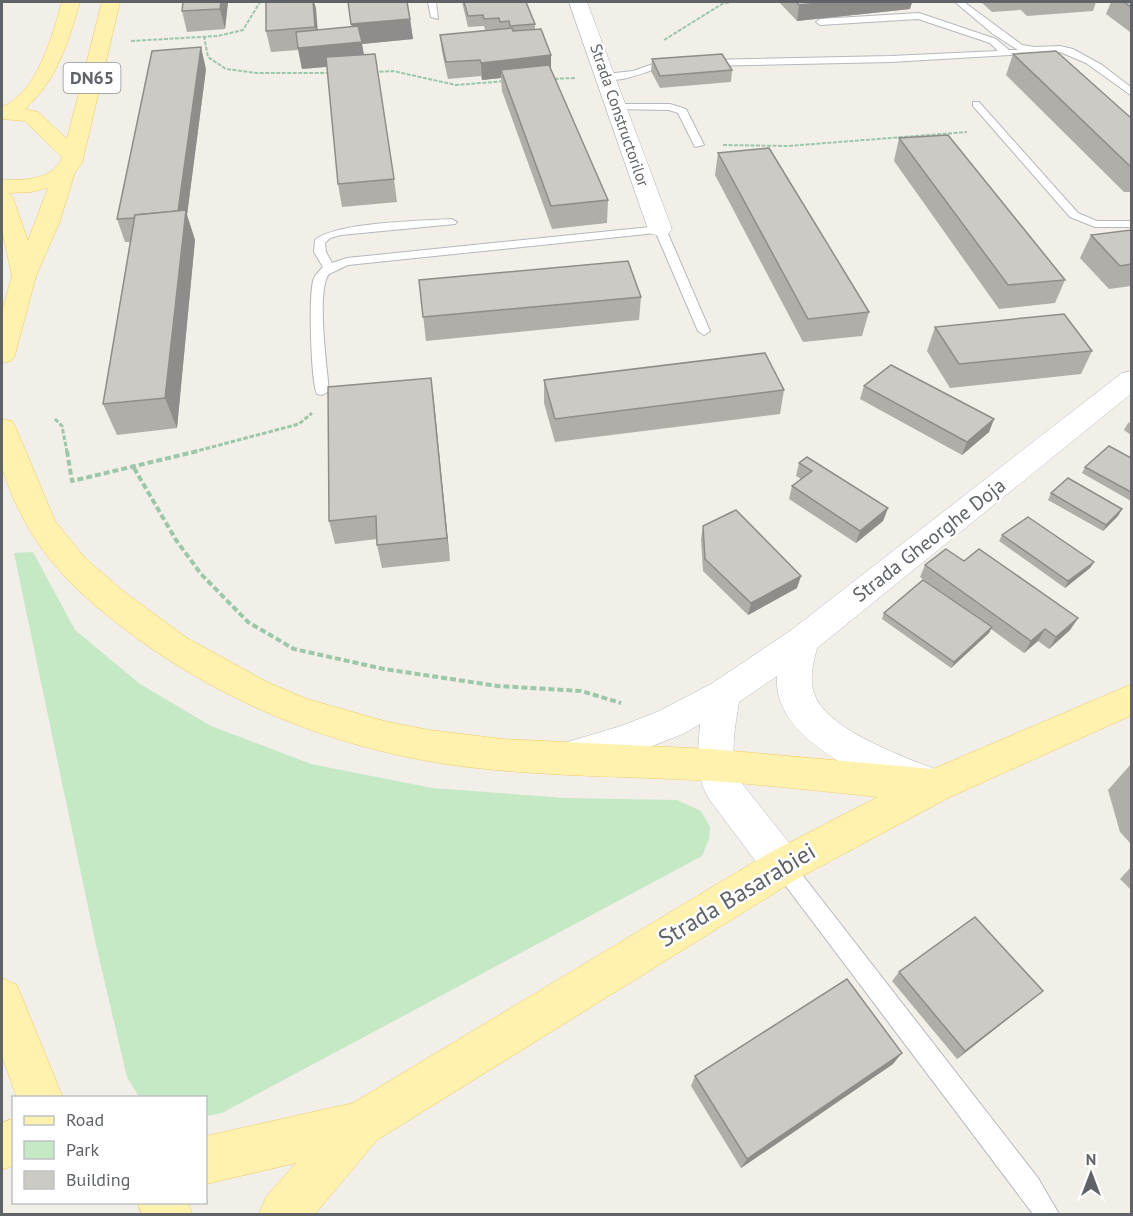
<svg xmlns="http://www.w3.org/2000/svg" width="1133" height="1216" viewBox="0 0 1133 1216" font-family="'PT Sans',sans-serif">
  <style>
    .green { fill: #c5e8c5 }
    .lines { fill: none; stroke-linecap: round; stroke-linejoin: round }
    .lane-casing { stroke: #b5b8bc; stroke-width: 2 }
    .street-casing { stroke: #b5b8bc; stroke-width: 1 }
    .secondary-casing { stroke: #b6babf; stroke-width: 1 }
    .primary-casing { stroke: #f2c960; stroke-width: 1 }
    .path-far2 { stroke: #9cc7a9; stroke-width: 2; stroke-dasharray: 4 1.5; stroke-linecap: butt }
    .path-far1 { stroke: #9cc7a9; stroke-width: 3; stroke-dasharray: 4.5 2; stroke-linecap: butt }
    .path { stroke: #9cc7a9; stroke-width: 4; stroke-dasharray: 6 3; stroke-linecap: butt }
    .lane { fill: #fff; fill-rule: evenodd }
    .street { fill: #fff; fill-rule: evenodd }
    .secondary { fill: #fff; fill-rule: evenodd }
    .primary { fill: #fff2af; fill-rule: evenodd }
    .wall { fill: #afaea9 }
    .shaded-wall { fill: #8f8d8a }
    .building { fill: #cccac5; stroke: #8f8d8a; stroke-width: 1.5 }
    .labels { text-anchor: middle; stroke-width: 5; stroke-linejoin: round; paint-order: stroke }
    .far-street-label { font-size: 16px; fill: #5f6368; stroke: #fff }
    .shield { fill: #fff; stroke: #8f9295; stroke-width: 1.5 }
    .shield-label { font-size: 18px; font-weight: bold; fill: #5f6368 }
    .street-label { font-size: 20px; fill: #5f6368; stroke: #fff }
    .near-street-label { font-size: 24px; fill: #5f6368; stroke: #fff }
  </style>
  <rect width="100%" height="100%" fill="#f1efe8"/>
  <polygon class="green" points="33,552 75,630 140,684 211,726 311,764 432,788 565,798 677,800 701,811 710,827 709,839 702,856 222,1113 206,1116 206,1098 139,1097 127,1077 96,945 14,553"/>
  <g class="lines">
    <g class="lane-casing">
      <g id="lane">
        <polygon points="428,2 436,2 438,19 431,17"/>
        <polygon points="955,2 964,2 1022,45 1035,47 1060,46 1073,49 1102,65 1132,88 1132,96 1086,63 1060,52 891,62 705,66 700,63 705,60 891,56 998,51 990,43 918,19 820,25 816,22 820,19 919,13 996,39 1009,50 1018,50 993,34"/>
        <path d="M659,62H673L678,65C672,69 666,67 659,68C644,72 615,86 601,77L606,74L633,71Z"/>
        <polygon points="973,102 979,102 1078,213 1097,221 1132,221 1132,227 1095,227 1070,217 973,106"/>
        <polygon points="617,104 670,104 686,109 704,145 695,147 678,113 669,110 613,109 613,105"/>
        <path d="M451,219L457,222L455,224L341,235L330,238L325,243L326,252L332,263L347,258L660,226L666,229L710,331L704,335L698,331L656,233L348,265L329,274C316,290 327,368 329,391L322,395L317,394C311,381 308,292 314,278C316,274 320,270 323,267L314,252L315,240C336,222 421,221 451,219Z"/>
        <polygon points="783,857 790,859 1038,1178 1059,1214 1033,1214 776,873 773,866 776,859"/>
      </g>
    </g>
    <g class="street-casing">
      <polygon id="street" points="569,2 587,2 672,229 668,234 660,236 652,234 648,229"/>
    </g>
    <g class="secondary-casing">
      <path id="secondary" d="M1132,371V393L817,648C813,664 808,682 816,698C833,733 908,758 942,772L948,784L942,796L929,801C878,782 772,744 777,676L739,702C735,727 730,752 737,777L797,853L803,866L797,879L783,885L769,879L709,799L703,787L697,765L700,724L683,734L624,757L570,772L557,767L552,756L557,745L621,726L657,712L711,684L790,631L1122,373Z"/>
    </g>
    <g class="primary-casing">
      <g id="primary">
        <path d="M62,2H80C68,43 57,80 25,109L38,112L67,139L102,2H120L82,163L75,172L60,221L36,276L15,355L11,361L2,363V311L12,276L2,230V180C21,180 55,181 62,157L25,121L2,119V107C38,92 52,36 62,2ZM48,188L28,241L13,198L9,193L31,192Z"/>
        <path d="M2,419L12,421L16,428L55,521L85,558L123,591L187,638L267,682L307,699L384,721L429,730L503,739L710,749L933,769L1132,684V715L948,798L797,879L377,1140L315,1214H259L266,1197L296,1163L206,1184V1136L353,1103L769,853L878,797C822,791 766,785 711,781C632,776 554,777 476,768C335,752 205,698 96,606C59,575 31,540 12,495C9,486 3,475 2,465C0,451 1,432 2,419Z"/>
        <polygon points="2,978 17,985 63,1098 17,1098 2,1056"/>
        <polygon points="14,1118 14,1165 2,1170 2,1123"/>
        <polygon points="137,1202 188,1202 192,1214 142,1214"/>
      </g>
    </g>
    <g class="path-far2">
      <polyline points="204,36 208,57 226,69 257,73 330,73"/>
      <polyline points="664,40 722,4 731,2"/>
      <polyline points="131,41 218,36 243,30 260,2"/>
      <polyline points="374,72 393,71 456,85 506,81"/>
      <polyline points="549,79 575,78"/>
      <polyline points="723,145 788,146 967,132"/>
    </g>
    <g class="path-far1">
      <polyline points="55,419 62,426 67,452"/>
      <polyline points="193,452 299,424 312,413"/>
    </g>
    <g class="path">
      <polyline points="67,451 72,481 198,451"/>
      <polyline points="134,468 176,540 201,574 248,622 294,649 384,669 498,686 581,691 621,703"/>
    </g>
    <use href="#lane" class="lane"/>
    <use href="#street" class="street"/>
    <use href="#secondary" class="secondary"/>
    <use href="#primary" class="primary"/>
  </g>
  <g class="wall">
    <polygon points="228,2 225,29 187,32 182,11"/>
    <polygon points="266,2 314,2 317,30 351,27 410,19 413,39 362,44 364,54 394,179 397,202 342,207 338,184 327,67 302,69 298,50 271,52 266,31"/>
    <polygon points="462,2 526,2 535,24 535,29 551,55 551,71 608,200 607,223 552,229 502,91 501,78 482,80 481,76 448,79 442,52 440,35 500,29 485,30 484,26 468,27"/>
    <polygon points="779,2 912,2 910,9 797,21"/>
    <polygon points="981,2 1096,2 1093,11 1027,16 1021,10 992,12"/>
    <polygon points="1111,2 1131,2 1131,32 1130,32 1106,14"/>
    <polygon points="1013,54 1131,118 1131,192 1124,192 1006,75"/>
    <polygon points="652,59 732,70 731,82 660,88 651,71"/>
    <polygon points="206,69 187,215 195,240 177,428 117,435 103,404 130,242 125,242 117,219"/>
    <polygon points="899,138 1065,280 1055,303 999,309 894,161"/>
    <polygon points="718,153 869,312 862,336 803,342 715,175"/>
    <polygon points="1131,230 1131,286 1109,289 1080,258 1091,235"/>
    <polygon points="419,280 641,297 639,320 426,341"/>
    <polygon points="935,327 1092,351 1081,374 950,388 927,351"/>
    <polygon points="431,378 450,561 382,568 377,545 377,539 335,544 329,521"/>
    <polygon points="544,380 784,390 780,414 555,442 544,403"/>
    <polygon points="864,386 994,419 989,432 962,455 860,399"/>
    <polygon points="1131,422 1131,435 1124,430 1128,423"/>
    <polygon points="1131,458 1131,501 1082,473 1085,467"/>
    <polygon points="799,463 888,508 883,521 856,543 789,499 792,486 801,479 796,476"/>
    <polygon points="1051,493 1122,509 1118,516 1103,531 1048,500"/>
    <polygon points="703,526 797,588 748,615 703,571 701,539"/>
    <polygon points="1002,535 1094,562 1090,568 1065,588 999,541"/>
    <polygon points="964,561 1078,618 1070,630 1049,649 1038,641 1024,653 991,629 989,633 951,668 882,619 884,613 936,589 920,577 925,565"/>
    <polygon points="1131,764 1131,844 1120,832 1108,790"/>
    <polygon points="1131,867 1131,890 1120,879"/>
    <polygon points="899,972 1043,991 1033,999 957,1059 892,981"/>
    <polygon points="893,1064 741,1168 691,1086 695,1076"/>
  </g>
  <g class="shaded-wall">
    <polygon points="221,2 228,2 225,29 220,9"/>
    <polygon points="313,2 314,2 316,8 319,46 354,43 351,24 410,19 413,39 362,44 365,63 302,69 298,48 318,46 315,27"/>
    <polygon points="831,2 912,2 910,9 797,21 799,5"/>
    <polygon points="201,47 206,69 187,215 195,240 177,428 165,398 177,214"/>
    <polygon points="551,55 551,72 501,70 501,78 482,80 481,63"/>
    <polygon points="431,378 434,401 450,561 447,538"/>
    <polygon points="994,419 989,432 962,455 967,442"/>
    <polygon points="888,508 883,521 856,543 860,531"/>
    <polygon points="1122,509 1118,516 1103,531 1106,525"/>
    <polygon points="1094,562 1090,568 1065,588 1068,581"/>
    <polygon points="801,576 797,588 748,615 751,603"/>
    <polygon points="1078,618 1070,630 1049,649 1056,637"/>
    <polygon points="992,627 989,633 951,668 954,662"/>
    <polygon points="1045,629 1038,641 1024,653 1031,641"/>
    <polygon points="1043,991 1033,999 957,1059 965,1051"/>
    <polygon points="902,1053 893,1064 741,1168 747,1159"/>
  </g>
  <g class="building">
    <polygon points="183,2 221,2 220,9 182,11"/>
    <polygon points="266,2 313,2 315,27 266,31"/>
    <polygon points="348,2 407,2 410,19 351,24"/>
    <polygon points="464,2 526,2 535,24 510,26 509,21 500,22 499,18 484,19 483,15 468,16"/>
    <polygon points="796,2 831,2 799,5"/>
    <polygon points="1124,2 1131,2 1131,7"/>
    <polygon points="358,26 362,42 298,48 296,32"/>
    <polygon points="512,28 513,31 541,29 551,55 481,63 480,60 446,62 440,35"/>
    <polygon points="201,47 178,211 135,215 134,218 117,219 152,51"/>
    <polygon points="1056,51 1131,118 1131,167 1013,54"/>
    <polygon points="375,54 394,179 338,184 326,57"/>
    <polygon points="722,54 732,70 660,76 652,59"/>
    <polygon points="549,65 608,200 551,206 501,70"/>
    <polygon points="948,135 1065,280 1008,285 899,138"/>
    <polygon points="769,148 869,312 808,319 718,153"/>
    <polygon points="186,210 165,398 103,404 135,215"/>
    <polygon points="1131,230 1131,264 1120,266 1091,235"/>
    <polygon points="628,261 641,297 423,317 419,280"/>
    <polygon points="1064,314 1092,351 959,364 935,327"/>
    <polygon points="765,353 784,390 555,419 544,380"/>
    <polygon points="891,365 994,419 967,442 864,386"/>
    <polygon points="431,378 447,538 377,545 376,516 329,521 328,387"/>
    <polygon points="1109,446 1131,458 1131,492 1085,467"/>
    <polygon points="807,457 888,508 860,531 792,486 812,471 799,463"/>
    <polygon points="1068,478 1122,509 1106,525 1051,493"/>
    <polygon points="736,510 801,576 751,603 705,559 703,526"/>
    <polygon points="1028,517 1094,562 1068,581 1002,535"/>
    <polygon points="946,549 964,561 979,549 1078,618 1056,637 1045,629 1031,641 925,565"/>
    <polygon points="923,580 992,627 954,662 884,613"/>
    <polygon points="975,917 1043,991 965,1051 899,972"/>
    <polygon points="847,979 902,1053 747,1159 695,1076"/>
  </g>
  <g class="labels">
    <g class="far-street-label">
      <text transform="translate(620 115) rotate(71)" y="6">Strada Constructorilor</text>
    </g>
    <rect class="shield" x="63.5" y="63" width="57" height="30" rx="4.5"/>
    <g class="shield-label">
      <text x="92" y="84">DN65</text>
    </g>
    <g class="street-label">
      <text transform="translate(929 540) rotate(-38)" y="7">Strada Gheorghe Doja</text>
    </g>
    <g class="near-street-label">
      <text transform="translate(737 895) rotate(-31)" y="8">Strada Basarabiei</text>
    </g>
  </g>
  <rect width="1133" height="1216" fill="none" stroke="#5f6368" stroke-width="6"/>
  <rect x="12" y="1096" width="195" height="108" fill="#ffffff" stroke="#bfc1c3" stroke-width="1.5"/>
  <rect x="24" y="1116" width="30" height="9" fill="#fff2af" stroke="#bfc1c3" stroke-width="1.5"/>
  <text x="66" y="1126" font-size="18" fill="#5f6368">Road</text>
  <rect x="24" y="1141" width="30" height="18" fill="#c5e8c5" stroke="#bfc1c3" stroke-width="1.5"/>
  <text x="66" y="1156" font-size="18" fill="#5f6368">Park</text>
  <rect x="24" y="1171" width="30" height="18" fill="#cccac5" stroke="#bfc1c3" stroke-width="1.5"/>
  <text x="66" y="1186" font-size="18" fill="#5f6368">Building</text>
  <g transform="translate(1091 1174)" stroke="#ffffff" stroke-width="4.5" paint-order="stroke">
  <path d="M0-4.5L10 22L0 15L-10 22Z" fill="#5f6368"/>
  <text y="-9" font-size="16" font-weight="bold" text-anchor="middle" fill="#5f6368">N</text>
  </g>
</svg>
